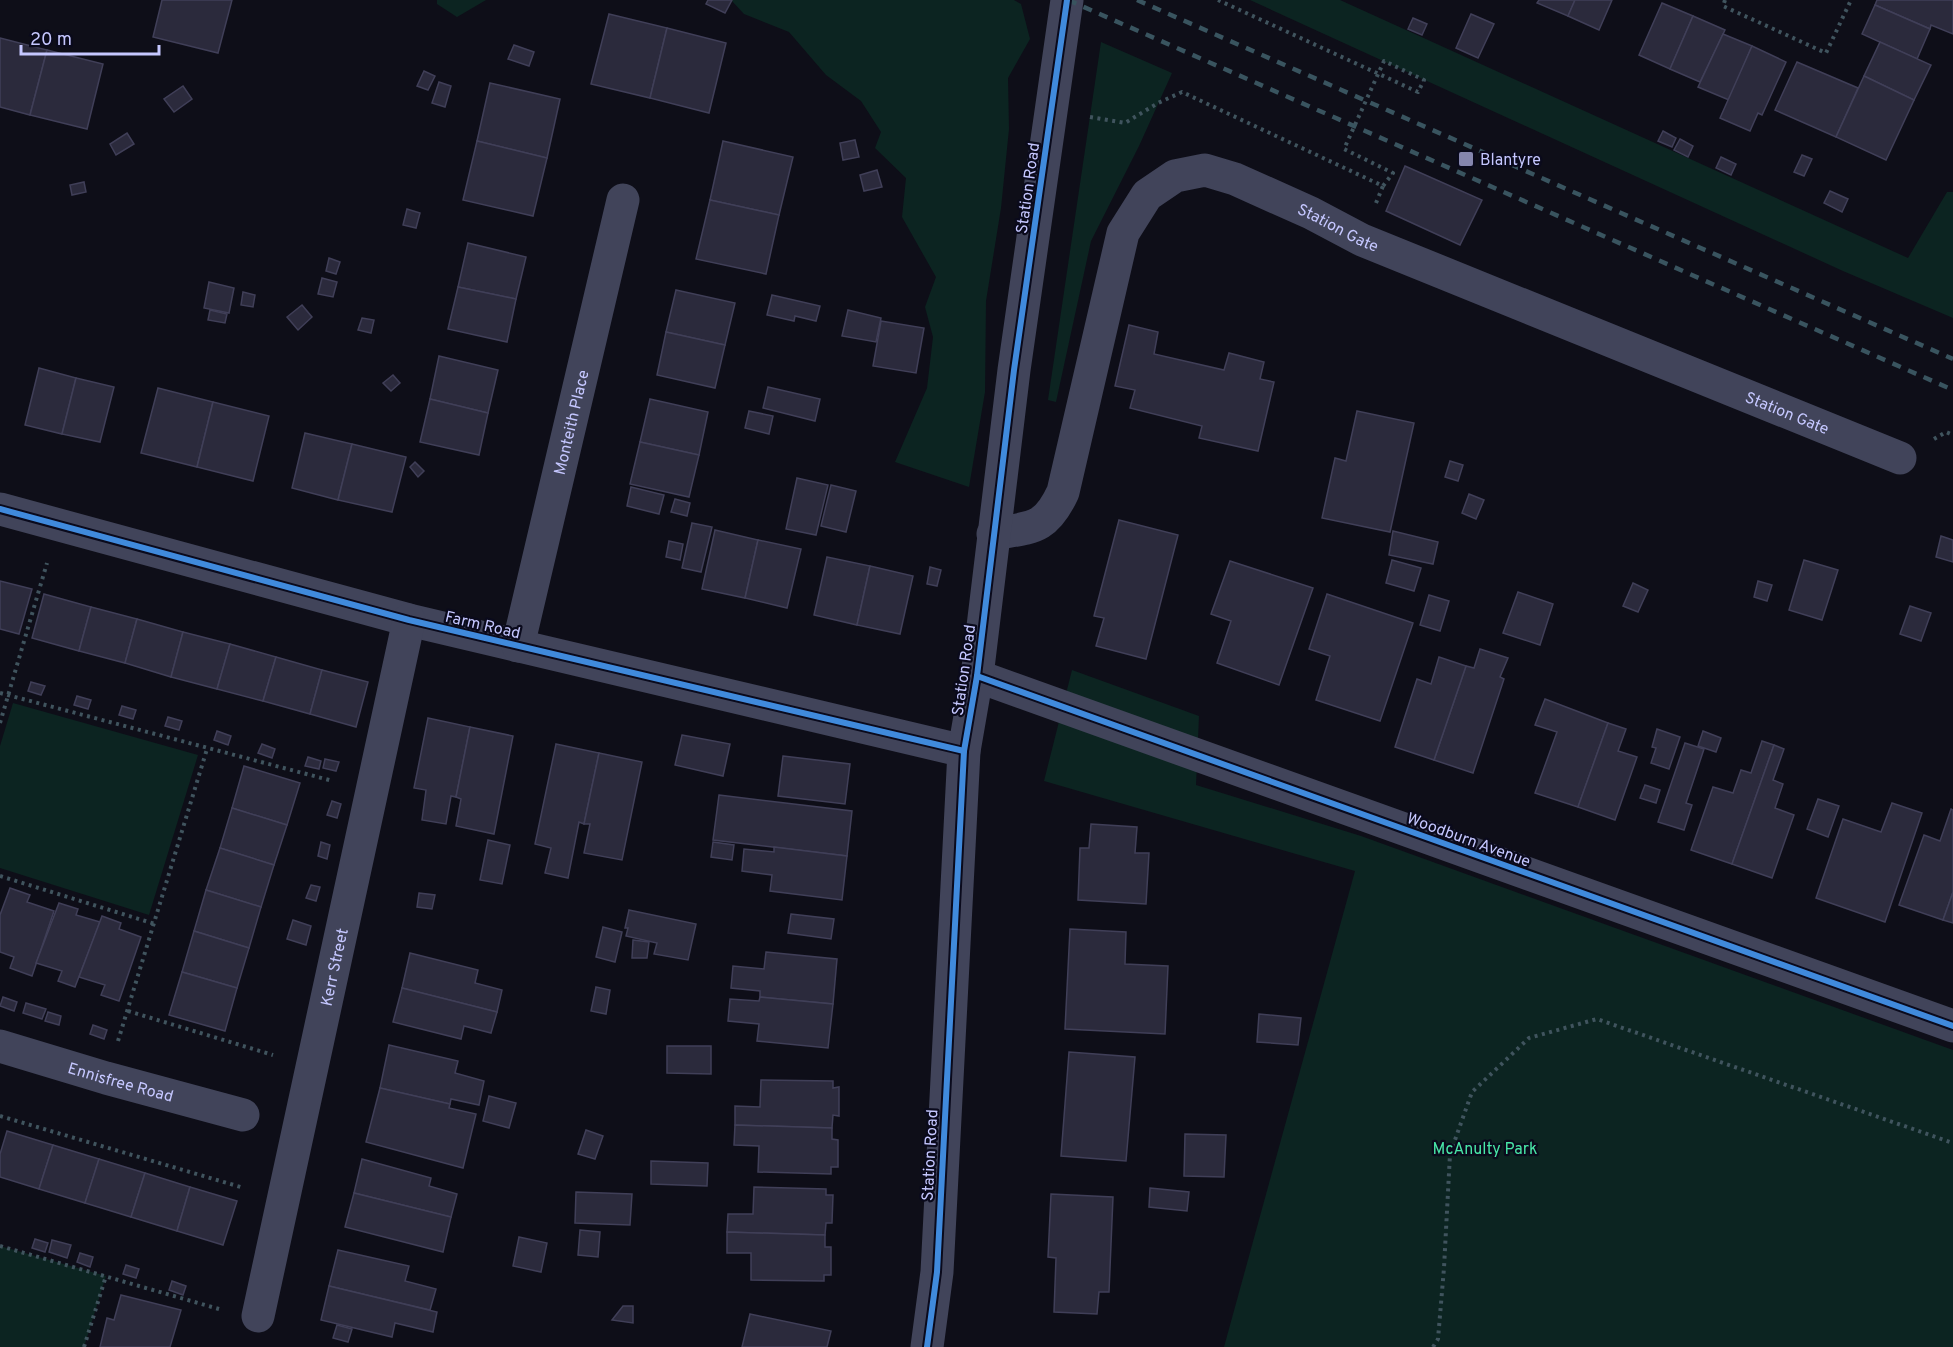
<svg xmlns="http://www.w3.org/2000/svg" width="1953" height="1347" viewBox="0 0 1953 1347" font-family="Overpass,sans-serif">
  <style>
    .green { fill: #0c2421 }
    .building { fill: #2b2a3c; stroke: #403f58; stroke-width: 1.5 }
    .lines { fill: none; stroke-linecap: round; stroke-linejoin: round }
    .path { stroke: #40545e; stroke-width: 4; stroke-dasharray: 3 4.5; stroke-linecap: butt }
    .minor { stroke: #41445a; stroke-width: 33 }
    .rail { stroke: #39545f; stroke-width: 4.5; stroke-dasharray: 9 8; stroke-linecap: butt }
    .cycleway-casing { stroke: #0a0a1c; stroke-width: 10 }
    .cycleway { stroke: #408adc; stroke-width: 6 }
    .poi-dot { fill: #8586ae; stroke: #0a0a1c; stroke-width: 2 }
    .labels { text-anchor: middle; stroke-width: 4.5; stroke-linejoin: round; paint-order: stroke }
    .poi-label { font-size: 16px; fill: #c5c7ff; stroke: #0a0a1c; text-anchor: start }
    .street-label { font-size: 16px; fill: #c5c7ff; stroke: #0a0a1c }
    .park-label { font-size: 16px; fill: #49e7a8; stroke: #0a0a1c }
  </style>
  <rect width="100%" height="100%" fill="#0e0e18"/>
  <g class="green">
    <polygon points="437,0 486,0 457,17 437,4"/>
    <polygon points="731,0 1014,0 1021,4 1030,39 1008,78 1009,129 1001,208 986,301 985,392 969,487 895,462 927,388 933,337 925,307 936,277 902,217 906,178 875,148 881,132 861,101 826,75 789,32 744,14"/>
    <polygon points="1250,0 1340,0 1908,258 1947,192 1953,192 1953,318 1843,271"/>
    <polygon points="1101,42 1172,73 1139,146 1091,241 1056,402 1048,400"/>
    <polygon points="1072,670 1199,716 1196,785 1361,836 1953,1050 1953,1347 1224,1347 1355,871 1044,781"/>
    <polygon points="13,703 198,755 149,915 0,868 0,746"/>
    <polygon points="0,1246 106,1276 84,1347 0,1347"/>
  </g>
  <g class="building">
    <polygon points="162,0 232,0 218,53 153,37"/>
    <polygon points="708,0 732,0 725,13 706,4"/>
    <polygon points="1539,0 1575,0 1568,16 1537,3"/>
    <polygon points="1575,0 1612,0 1599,30 1568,16"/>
    <polygon points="1877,0 1953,0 1953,34 1931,25 1930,29 1875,5"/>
    <polygon points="1662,3 1693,16 1670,69 1639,55"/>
    <polygon points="1875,5 1930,29 1917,59 1862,34"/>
    <polygon points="609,14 667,28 650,98 591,84"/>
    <polygon points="1471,14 1494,24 1478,58 1456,48"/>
    <polygon points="1693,16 1725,30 1700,82 1670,69"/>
    <polygon points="1413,18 1427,24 1422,35 1408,29"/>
    <polygon points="667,28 726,43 709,113 650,98"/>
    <polygon points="1723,34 1752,46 1729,100 1698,87"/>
    <polygon points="0,38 47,50 30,115 0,107"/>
    <polygon points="1880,42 1931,65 1914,100 1864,76"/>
    <polygon points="514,45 534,52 529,66 508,59"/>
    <polygon points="1752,46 1786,62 1762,115 1758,113 1750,131 1720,118"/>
    <polygon points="47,50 103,64 87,129 30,115"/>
    <polygon points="1797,62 1858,88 1836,137 1775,110"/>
    <polygon points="424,71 435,76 428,90 417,86"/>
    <polygon points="1864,76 1914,100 1886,160 1836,137"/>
    <polygon points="439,82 451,86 445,107 432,103"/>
    <polygon points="490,83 560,99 547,158 477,141"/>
    <polygon points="183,86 192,99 174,112 164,99"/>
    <polygon points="1663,131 1676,138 1672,147 1658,141"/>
    <polygon points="127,133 134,144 116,155 110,144"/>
    <polygon points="1680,139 1693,146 1688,157 1674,150"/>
    <polygon points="855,140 859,157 843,160 840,143"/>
    <polygon points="477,141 547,158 533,216 463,200"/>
    <polygon points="723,141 793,157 779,215 710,200"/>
    <polygon points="1802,155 1812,159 1804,176 1794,172"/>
    <polygon points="1721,157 1736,164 1731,175 1716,168"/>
    <polygon points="1405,166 1482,200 1460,245 1386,211"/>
    <polygon points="877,170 882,187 864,191 860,175"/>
    <polygon points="84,182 86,192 72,195 70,185"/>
    <polygon points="1830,191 1848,199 1842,212 1824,203"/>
    <polygon points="710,200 779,215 766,274 696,259"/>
    <polygon points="407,209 420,213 416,228 403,225"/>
    <polygon points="468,243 526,257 516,299 458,287"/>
    <polygon points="329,258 340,262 336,274 326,271"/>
    <polygon points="322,278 337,282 333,297 318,294"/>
    <polygon points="209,282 234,288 229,313 204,308"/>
    <polygon points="458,287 516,299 507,342 448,329"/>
    <polygon points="676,290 735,303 725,345 666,332"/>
    <polygon points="243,292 255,295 253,307 241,305"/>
    <polygon points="772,295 820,306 816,321 795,316 794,321 767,315"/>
    <polygon points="302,305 312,317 298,330 287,317"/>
    <polygon points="210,310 227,314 225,323 208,320"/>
    <polygon points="848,310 881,318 876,342 842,336"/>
    <polygon points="362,318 374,320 371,333 358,330"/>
    <polygon points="881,321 924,328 916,373 873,366"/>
    <polygon points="1129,325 1158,332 1154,354 1224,370 1229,353 1264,362 1260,379 1274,382 1258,451 1199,438 1202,426 1130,408 1135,390 1115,386"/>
    <polygon points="666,332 725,345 715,388 657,375"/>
    <polygon points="439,356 498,370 488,413 430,399"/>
    <polygon points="39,368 76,378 62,434 25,425"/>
    <polygon points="393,375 400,383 391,391 383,383"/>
    <polygon points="76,378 114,387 100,442 62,434"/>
    <polygon points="768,387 820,399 815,421 763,408"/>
    <polygon points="158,388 213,402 197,467 141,453"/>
    <polygon points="430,399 488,413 479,455 420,442"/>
    <polygon points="650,399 708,412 699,455 640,442"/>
    <polygon points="213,402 269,416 253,481 197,467"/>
    <polygon points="749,411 773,416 769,434 745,428"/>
    <polygon points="1357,411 1414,423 1390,532 1322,518 1335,458 1346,461"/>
    <polygon points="305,433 352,444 338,500 292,488"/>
    <polygon points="640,442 699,455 689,497 630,484"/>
    <polygon points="352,444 406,457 392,512 338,500"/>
    <polygon points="1450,461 1463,465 1458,481 1445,477"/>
    <polygon points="415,462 424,471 418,477 410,467"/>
    <polygon points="797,478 828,485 816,535 786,529"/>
    <polygon points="831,485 856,491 846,532 821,526"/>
    <polygon points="631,487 664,495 659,514 627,506"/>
    <polygon points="1469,494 1484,500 1476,519 1462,513"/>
    <polygon points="675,499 690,503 687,516 671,512"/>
    <polygon points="1119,520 1178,535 1146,659 1096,646 1104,618 1094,616"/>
    <polygon points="692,523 712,527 701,572 682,568"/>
    <polygon points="715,530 758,540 745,598 702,589"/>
    <polygon points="1393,531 1438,542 1433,564 1389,555"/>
    <polygon points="1941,536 1953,540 1953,562 1936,557"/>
    <polygon points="758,540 801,549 787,608 745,598"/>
    <polygon points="669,541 683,544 680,560 666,557"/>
    <polygon points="827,557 870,566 857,625 814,615"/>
    <polygon points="1392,560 1421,568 1414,591 1386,583"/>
    <polygon points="1804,560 1838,570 1822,620 1789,610"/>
    <polygon points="1230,561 1313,588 1279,685 1217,663 1231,621 1211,614"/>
    <polygon points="870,566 913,576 900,634 857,625"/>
    <polygon points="930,567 941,570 937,586 927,584"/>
    <polygon points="0,581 32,589 19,634 0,629"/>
    <polygon points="1758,581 1772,585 1767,601 1754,597"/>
    <polygon points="1633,583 1648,590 1638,612 1623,606"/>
    <polygon points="1518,592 1553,604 1540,645 1503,633"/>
    <polygon points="44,594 91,607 79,651 32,638"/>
    <polygon points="1327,594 1413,623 1380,721 1316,700 1330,656 1309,649"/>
    <polygon points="1429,595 1449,601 1440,631 1420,625"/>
    <polygon points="1910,606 1931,613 1921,641 1900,634"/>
    <polygon points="91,607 137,619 125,663 79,651"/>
    <polygon points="137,619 183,632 171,677 125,663"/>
    <polygon points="183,632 230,644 217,689 171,677"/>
    <polygon points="230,644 276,657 263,701 217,689"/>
    <polygon points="1480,649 1508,658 1500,677 1504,679 1473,773 1434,760 1466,666 1474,668"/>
    <polygon points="276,657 322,670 310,714 263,701"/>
    <polygon points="1439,657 1466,666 1434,760 1395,747 1417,679 1431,684"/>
    <polygon points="322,670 368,682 356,727 310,714"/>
    <polygon points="31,682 45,686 41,695 28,691"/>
    <polygon points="77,696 91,700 88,709 74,705"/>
    <polygon points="1545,699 1608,723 1578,807 1535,793 1557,732 1535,725"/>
    <polygon points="122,706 136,710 133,719 119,715"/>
    <polygon points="168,717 182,721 179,730 165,726"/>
    <polygon points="428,718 470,727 456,797 451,796 446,824 422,820 426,790 414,788"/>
    <polygon points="1608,723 1626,729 1618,751 1637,757 1615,820 1578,807"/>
    <polygon points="470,727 513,736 494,834 456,826 461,799 456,797"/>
    <polygon points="1657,729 1680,737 1669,769 1651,763 1656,748 1652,747"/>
    <polygon points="217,731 231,736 228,745 214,740"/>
    <polygon points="1703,731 1721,738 1716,752 1698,746"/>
    <polygon points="682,735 730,744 723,776 675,765"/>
    <polygon points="1762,741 1774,745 1732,864 1691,850 1713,787 1733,793 1741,770 1751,773"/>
    <polygon points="1685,743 1704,749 1686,803 1692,805 1684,830 1658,822"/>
    <polygon points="262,744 275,749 272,758 258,753"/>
    <polygon points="556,744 599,753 584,824 579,822 568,878 545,873 551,848 535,844"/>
    <polygon points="1774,745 1784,749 1773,780 1783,784 1775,808 1794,815 1772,878 1732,864"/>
    <polygon points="599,753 642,762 622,860 584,853 590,824 584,824"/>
    <polygon points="783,756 850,764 845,804 778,796"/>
    <polygon points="308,757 321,761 319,769 305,766"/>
    <polygon points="325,759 339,762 336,771 323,768"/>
    <polygon points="244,766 300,783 287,825 232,808"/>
    <polygon points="1645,785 1660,790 1656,803 1640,798"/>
    <polygon points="719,795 852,811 847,856 713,840"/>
    <polygon points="1818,799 1839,806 1828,837 1807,829"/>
    <polygon points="332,801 341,804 337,818 327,815"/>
    <polygon points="1892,803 1922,813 1885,922 1816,898 1843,819 1881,832"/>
    <polygon points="232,808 287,825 274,865 220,848"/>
    <polygon points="1951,809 1953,810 1953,892 1943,920 1899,905 1924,835 1940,841"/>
    <polygon points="1091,824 1137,827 1135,853 1149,853 1146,904 1078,900 1080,848 1089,848"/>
    <polygon points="488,840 510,845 502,884 480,880"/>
    <polygon points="321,842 330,845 327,859 318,856"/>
    <polygon points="713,842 734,845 732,860 711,857"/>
    <polygon points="774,847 847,856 842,900 770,891 772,875 742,871 744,849 774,852"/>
    <polygon points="220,848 274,865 261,907 206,890"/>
    <polygon points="311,885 320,887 316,901 306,898"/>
    <polygon points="10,888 30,895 27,902 54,911 32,976 10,968 14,957 0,952 0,915"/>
    <polygon points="206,890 261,907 249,948 194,931"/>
    <polygon points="1953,892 1953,923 1943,920"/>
    <polygon points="419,893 435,895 432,909 417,907"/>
    <polygon points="59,903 78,909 76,915 100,922 75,987 58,981 62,971 36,963"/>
    <polygon points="629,910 696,924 688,960 654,954 657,943 626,936 628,928 625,928"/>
    <polygon points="791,914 834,919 831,939 788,933"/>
    <polygon points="102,916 121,923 119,929 141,937 119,1001 101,995 105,985 79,977"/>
    <polygon points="293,920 311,926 306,945 287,939"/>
    <polygon points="603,927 622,932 615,962 596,957"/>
    <polygon points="1070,929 1126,932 1125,964 1168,966 1165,1034 1065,1029"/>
    <polygon points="194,931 249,948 237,988 182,972"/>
    <polygon points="633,940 649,942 647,958 632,958"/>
    <polygon points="766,952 837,959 833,1004 760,997 760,991 731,988 733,966 764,969"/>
    <polygon points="410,953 478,970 475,983 502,990 497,1012 402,988"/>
    <polygon points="182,972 237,988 225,1031 169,1015"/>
    <polygon points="596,987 610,990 606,1014 591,1011"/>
    <polygon points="402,988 497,1012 491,1033 464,1026 461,1039 393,1022"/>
    <polygon points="3,997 17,1002 14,1011 0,1006"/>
    <polygon points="760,997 833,1004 828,1048 757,1041 759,1024 728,1021 730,999 759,1001"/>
    <polygon points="26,1003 46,1009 42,1019 23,1013"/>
    <polygon points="48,1012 61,1016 59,1025 45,1021"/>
    <polygon points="1259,1014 1301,1018 1298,1045 1257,1042"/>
    <polygon points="93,1025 107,1030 104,1039 90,1034"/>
    <polygon points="389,1045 458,1061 455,1073 484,1081 479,1105 451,1099 450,1104 380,1088"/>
    <polygon points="667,1046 711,1046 711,1074 667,1073"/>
    <polygon points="1069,1052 1135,1057 1126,1161 1061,1156"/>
    <polygon points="761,1080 833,1081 833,1088 839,1087 839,1116 833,1115 832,1128 735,1125 735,1106 760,1107"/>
    <polygon points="380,1088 450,1104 449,1108 476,1114 463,1168 366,1142"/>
    <polygon points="489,1096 516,1103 509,1128 483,1121"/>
    <polygon points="735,1125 832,1128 832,1139 838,1140 838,1167 831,1167 831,1174 758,1172 759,1146 734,1145"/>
    <polygon points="586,1130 603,1136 595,1159 578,1154"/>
    <polygon points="7,1131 53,1145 39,1189 0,1177 0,1154"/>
    <polygon points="1185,1134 1226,1135 1224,1177 1184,1176"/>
    <polygon points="53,1145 99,1159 85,1203 39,1189"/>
    <polygon points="99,1159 145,1173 131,1217 85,1203"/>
    <polygon points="362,1159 431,1178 429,1186 457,1194 451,1217 354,1193"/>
    <polygon points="651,1161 708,1163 707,1186 651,1184"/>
    <polygon points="145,1173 190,1187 177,1231 131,1217"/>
    <polygon points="190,1187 237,1201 223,1245 177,1231"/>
    <polygon points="754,1187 826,1189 826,1195 833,1195 832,1223 826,1223 825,1235 727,1232 728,1214 753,1214"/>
    <polygon points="1150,1188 1189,1192 1187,1211 1149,1207"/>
    <polygon points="576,1192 632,1194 630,1225 575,1223"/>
    <polygon points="354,1193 451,1217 443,1252 345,1227"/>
    <polygon points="1051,1194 1113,1197 1109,1292 1099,1292 1097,1314 1054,1312 1056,1258 1048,1257"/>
    <polygon points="580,1230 600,1232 598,1257 578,1255"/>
    <polygon points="727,1232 825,1235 825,1247 831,1247 831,1275 824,1275 824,1281 751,1280 751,1253 727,1253"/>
    <polygon points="519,1237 547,1243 541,1272 513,1266"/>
    <polygon points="35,1239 48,1243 45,1252 32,1248"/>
    <polygon points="52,1240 71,1245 67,1258 49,1252"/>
    <polygon points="338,1250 409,1266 405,1281 436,1289 430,1310 329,1286"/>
    <polygon points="80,1253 93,1257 90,1267 77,1262"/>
    <polygon points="126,1265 139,1269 136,1278 123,1274"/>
    <polygon points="172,1281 186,1286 183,1295 169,1290"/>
    <polygon points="329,1286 437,1312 433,1332 395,1323 392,1337 321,1320"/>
    <polygon points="121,1295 181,1310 170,1347 100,1347 107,1318 114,1320"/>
    <polygon points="623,1306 633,1306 633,1323 612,1320"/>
    <polygon points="750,1314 831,1331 827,1347 742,1347"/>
    <polygon points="337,1325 352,1329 348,1342 333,1338"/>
  </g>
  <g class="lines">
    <g class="path">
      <polyline points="1725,0 1723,6 1826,53 1851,0"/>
      <polyline points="1090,117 1125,123 1158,103 1182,92 1383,186 1393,173 1344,149 1384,61 1424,80 1418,92 1218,0"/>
      <polyline points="1376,203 1383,186"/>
      <polyline points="1934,439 1946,432 1953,435"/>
      <polyline points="0,693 333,781"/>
      <polyline points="0,723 47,563"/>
      <polyline points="0,876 155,924"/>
      <polyline points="128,1011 273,1055"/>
      <polyline points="118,1041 207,749"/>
      <polyline points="0,1116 244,1188"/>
      <polyline points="0,1246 219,1309"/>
      <polyline points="84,1347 106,1276"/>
      <polyline points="1433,1347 1438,1339 1444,1268 1450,1154 1472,1092 1529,1038 1597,1019 1953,1143"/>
    </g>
    <g class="minor">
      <polyline points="0,509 409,620 964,751"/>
      <path id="s1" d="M993,534C1031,527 1045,531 1063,492L1123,233L1147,195L1175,176L1205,170L1235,179L1311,213L1362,240L1900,458"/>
      <path id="s2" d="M518,646L623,200"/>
      <polyline points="977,676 1953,1026"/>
      <path id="s3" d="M0,1046L106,1078L243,1115"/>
      <path id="s4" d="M258,1316L409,620"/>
      <polyline points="927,1347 937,1272 964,751 977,676 1014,370 1067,0"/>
    </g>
    <g class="rail">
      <polyline points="1068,0 1953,390"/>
      <polyline points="1137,0 1953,359"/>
    </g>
    <g class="cycleway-casing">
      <g id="cycleway">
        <polyline points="0,509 409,620 964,751"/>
        <polyline points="977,676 1953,1026"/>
        <polyline points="927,1347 937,1272 964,751 977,676 1014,370 1067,0"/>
      </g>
    </g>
    <use href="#cycleway" class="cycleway"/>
  </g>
  <rect class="poi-dot" x="1458" y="151" width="16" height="16" rx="3"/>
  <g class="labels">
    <g class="poi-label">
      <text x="1480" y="165">Blantyre</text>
    </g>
    <g class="street-label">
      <text transform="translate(1027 188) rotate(-82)" y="6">Station Road</text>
      <text dy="6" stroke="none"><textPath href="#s1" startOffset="608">Station Gate</textPath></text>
      <text dy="6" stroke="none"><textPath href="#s1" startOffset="1094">Station Gate</textPath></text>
      <text dy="6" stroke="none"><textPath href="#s2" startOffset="230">Monteith Place</textPath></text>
      <text transform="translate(483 624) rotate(13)" y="6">Farm Road</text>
      <text transform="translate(963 670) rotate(-82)" y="6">Station Road</text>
      <text transform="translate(1469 839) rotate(20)" y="6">Woodburn Avenue</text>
      <text dy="6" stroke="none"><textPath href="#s4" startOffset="357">Kerr Street</textPath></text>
      <text dy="6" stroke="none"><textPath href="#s3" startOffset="126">Ennisfree Road</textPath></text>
      <text transform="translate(929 1155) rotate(-87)" y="6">Station Road</text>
    </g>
    <g class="park-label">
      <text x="1485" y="1154">McAnulty Park</text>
    </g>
  </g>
  <path d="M21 45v9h138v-9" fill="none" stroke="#c5c7ff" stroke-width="3"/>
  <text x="30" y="45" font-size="18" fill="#c5c7ff" stroke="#0a0a1c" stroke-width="4.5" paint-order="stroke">20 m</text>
</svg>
